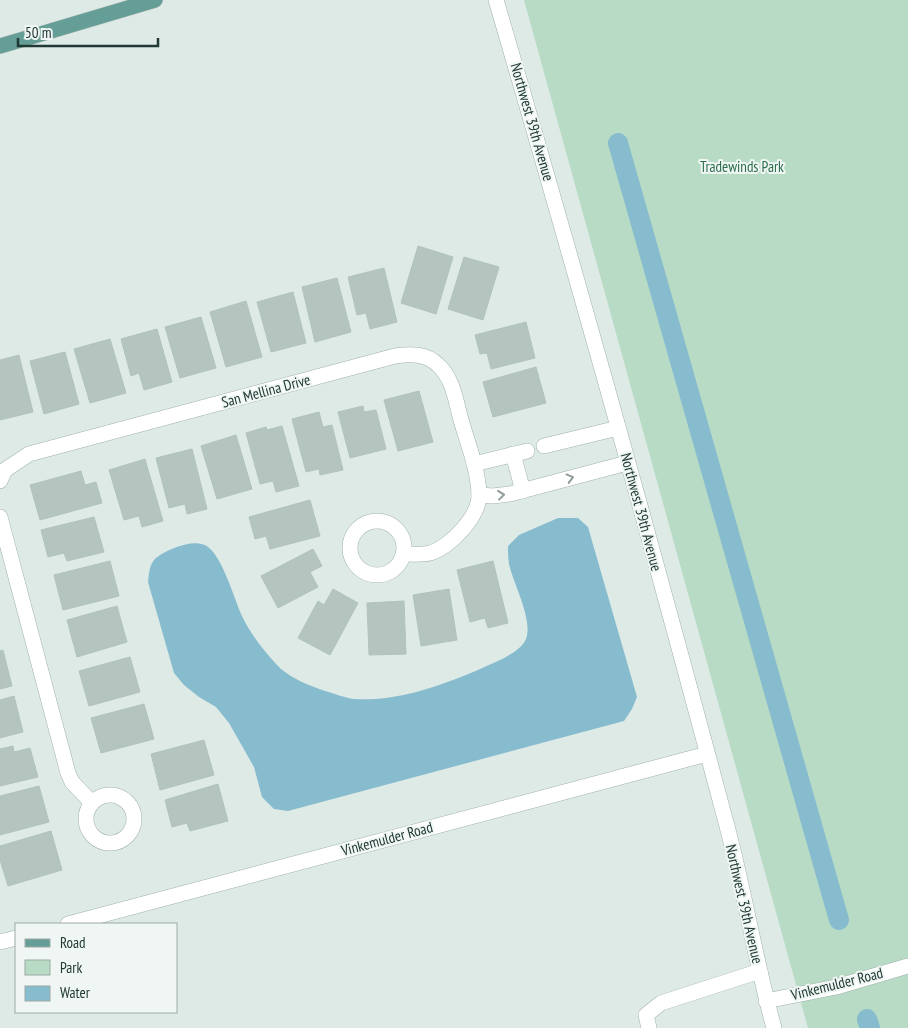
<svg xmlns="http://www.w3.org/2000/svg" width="908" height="1028" viewBox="0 0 908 1028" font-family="'PT Sans Narrow',sans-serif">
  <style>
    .green { fill: #b7dbc5 }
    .water { fill: #87bbce }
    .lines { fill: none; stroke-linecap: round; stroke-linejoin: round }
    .canal { stroke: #87bbce; stroke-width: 20 }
    .building { fill: #b4c4bf; stroke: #b1c3be }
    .minor-casing { stroke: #a1b1ad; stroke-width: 16 }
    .major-casing { stroke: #bcc4c2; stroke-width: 16 }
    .minor { stroke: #fff; stroke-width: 15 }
    .major { stroke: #649e96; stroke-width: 15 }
    .oneway { stroke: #909c9a }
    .labels { text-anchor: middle; stroke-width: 4; stroke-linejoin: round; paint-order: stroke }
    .street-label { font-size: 15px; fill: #203935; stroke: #eff6f3 }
    .park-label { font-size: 15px; fill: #2c6e4d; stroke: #eff6f3 }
  </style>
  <rect width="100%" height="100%" fill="#deeae6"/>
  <polygon class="green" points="524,0 908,0 908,1028 808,1028"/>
  <path class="water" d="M558,518H578L588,527L637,697L632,709L624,721L288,811L274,809L262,797L254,767L229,723L216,707L199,697L184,685L174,673L148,582C149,574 149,564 156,558C167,549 196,537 208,547C222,557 234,597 241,614C250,634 266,654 281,669C293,679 310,686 325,691C334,693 344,698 354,699C396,702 440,686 478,670C491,664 518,654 525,641C535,623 513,583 509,564C508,558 508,552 508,546L519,535Z"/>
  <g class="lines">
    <g class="canal">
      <polyline points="618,143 839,920"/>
      <polyline points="867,1019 870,1028"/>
    </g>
  </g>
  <g class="building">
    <polygon points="418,246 453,257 436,314 401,303"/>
    <polygon points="464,257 499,267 483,320 448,309"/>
    <polygon points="384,268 397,322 370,329 366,313 357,315 348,277"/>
    <polygon points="337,278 351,332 315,342 302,287"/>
    <polygon points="293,292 306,343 271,352 257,302"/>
    <polygon points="246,301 262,357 226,367 210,312"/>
    <polygon points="201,317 216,368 180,378 165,327"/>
    <polygon points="526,322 535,358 491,369 487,353 480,354 475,335"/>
    <polygon points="157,329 172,382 144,390 139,373 131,376 121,339"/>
    <polygon points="110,339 126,393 90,403 74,349"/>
    <polygon points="65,352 79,404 44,414 30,361"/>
    <polygon points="19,355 33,412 0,420 0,360"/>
    <polygon points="536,367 546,403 493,417 483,382"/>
    <polygon points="419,391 433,442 398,451 384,400"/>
    <polygon points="363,406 364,412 376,410 386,449 350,458 338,412"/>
    <polygon points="319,412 323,427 332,425 343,470 320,475 319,469 306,472 292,419"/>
    <polygon points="282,426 299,486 276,492 273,481 260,484 246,433 266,427 267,430"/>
    <polygon points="236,435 252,489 217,499 201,446"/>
    <polygon points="192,449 207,509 187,514 185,504 169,508 156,458"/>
    <polygon points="145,459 163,521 142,527 139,516 124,520 109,470"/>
    <polygon points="81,471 85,485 96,482 102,503 40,520 30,485"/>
    <polygon points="310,500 320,536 270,549 266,536 255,539 249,517"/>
    <polygon points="94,517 104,552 67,561 64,553 48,557 41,530"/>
    <polygon points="313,549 322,566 310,572 318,587 278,608 261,576"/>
    <polygon points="110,561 119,596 63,610 54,575"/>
    <polygon points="493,561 508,623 488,628 485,618 470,622 457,570"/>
    <polygon points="333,589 358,603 330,655 298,638 318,601 324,605"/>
    <polygon points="449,589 457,640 421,646 413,595"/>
    <polygon points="404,601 406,654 369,655 367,603"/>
    <polygon points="117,606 127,642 77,657 67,620"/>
    <polygon points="3,650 12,686 0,689 0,651"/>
    <polygon points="130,657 140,692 89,706 79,671"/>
    <polygon points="14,696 23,732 0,738 0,700"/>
    <polygon points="144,704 154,739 101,753 91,718"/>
    <polygon points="204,740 214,775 160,790 151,754"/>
    <polygon points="13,746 14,752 30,748 38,777 0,786 0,749"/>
    <polygon points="218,784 228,821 190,831 187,823 172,827 165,800"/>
    <polygon points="39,786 49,822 0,835 0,796"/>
    <polygon points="51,831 62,870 8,886 0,860 0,846"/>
  </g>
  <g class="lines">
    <g class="minor-casing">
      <g id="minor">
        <path d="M496,0C577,276 654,552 728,830C745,895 756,963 774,1028"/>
        <polyline points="544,446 618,428"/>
        <polyline points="513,454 523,491"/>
        <polyline points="474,464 527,451"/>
        <path d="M0,481L5,470L29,454L395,356C411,354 426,353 438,365C453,378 456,402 461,420C468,444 478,469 479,494C480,516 450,547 430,553C422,555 412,554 403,554"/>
        <polyline points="479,495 493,496 510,494 627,463"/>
        <polyline points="0,517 68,773 72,782 92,803"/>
        <circle cx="377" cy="548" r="27"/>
        <circle cx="110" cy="819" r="24"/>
        <polyline points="68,924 707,754"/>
        <polyline points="0,942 16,938"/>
        <polyline points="766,1001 836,987 908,966"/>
        <polyline points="649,1028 646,1015 661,1003 760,971"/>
      </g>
    </g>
    <g class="major-casing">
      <polyline id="major" points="0,46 155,0"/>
    </g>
    <use href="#minor" class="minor"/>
    <use href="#major" class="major"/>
  </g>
  <defs><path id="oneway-chevron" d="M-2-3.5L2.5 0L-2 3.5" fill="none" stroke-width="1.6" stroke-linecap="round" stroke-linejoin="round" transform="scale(1.25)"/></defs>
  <g class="oneway">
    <use href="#oneway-chevron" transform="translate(570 478) rotate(-15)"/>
    <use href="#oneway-chevron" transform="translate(501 495) rotate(-7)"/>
  </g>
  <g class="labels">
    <g class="street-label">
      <text transform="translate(532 122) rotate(74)" y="5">Northwest 39th Avenue</text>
      <text transform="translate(266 391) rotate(-15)" y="5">San Mellina Drive</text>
      <text transform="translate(641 512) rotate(75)" y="5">Northwest 39th Avenue</text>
      <text transform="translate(387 839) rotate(-15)" y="5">Vinkemulder Road</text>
      <text transform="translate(744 904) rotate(77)" y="5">Northwest 39th Avenue</text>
      <text transform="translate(837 984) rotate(-14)" y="5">Vinkemulder Road</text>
    </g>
    <g class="park-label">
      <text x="742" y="172">Tradewinds Park</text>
    </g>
  </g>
  <rect x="15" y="923" width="162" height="90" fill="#eff6f3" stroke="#9caaa7"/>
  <rect x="25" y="939" width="25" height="8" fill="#649e96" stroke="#9caaa7"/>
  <text x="60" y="948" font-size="15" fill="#203935">Road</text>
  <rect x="25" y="960" width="25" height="15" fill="#b7dbc5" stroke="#9caaa7"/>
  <text x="60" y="973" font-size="15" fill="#203935">Park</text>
  <rect x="25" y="986" width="25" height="15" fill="#87bbce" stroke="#9caaa7"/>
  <text x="60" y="998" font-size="15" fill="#203935">Water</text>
  <path d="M18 38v8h140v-8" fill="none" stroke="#203935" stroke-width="2.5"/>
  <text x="25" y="38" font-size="15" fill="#203935" stroke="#eff6f3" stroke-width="4" paint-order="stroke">50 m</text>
</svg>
